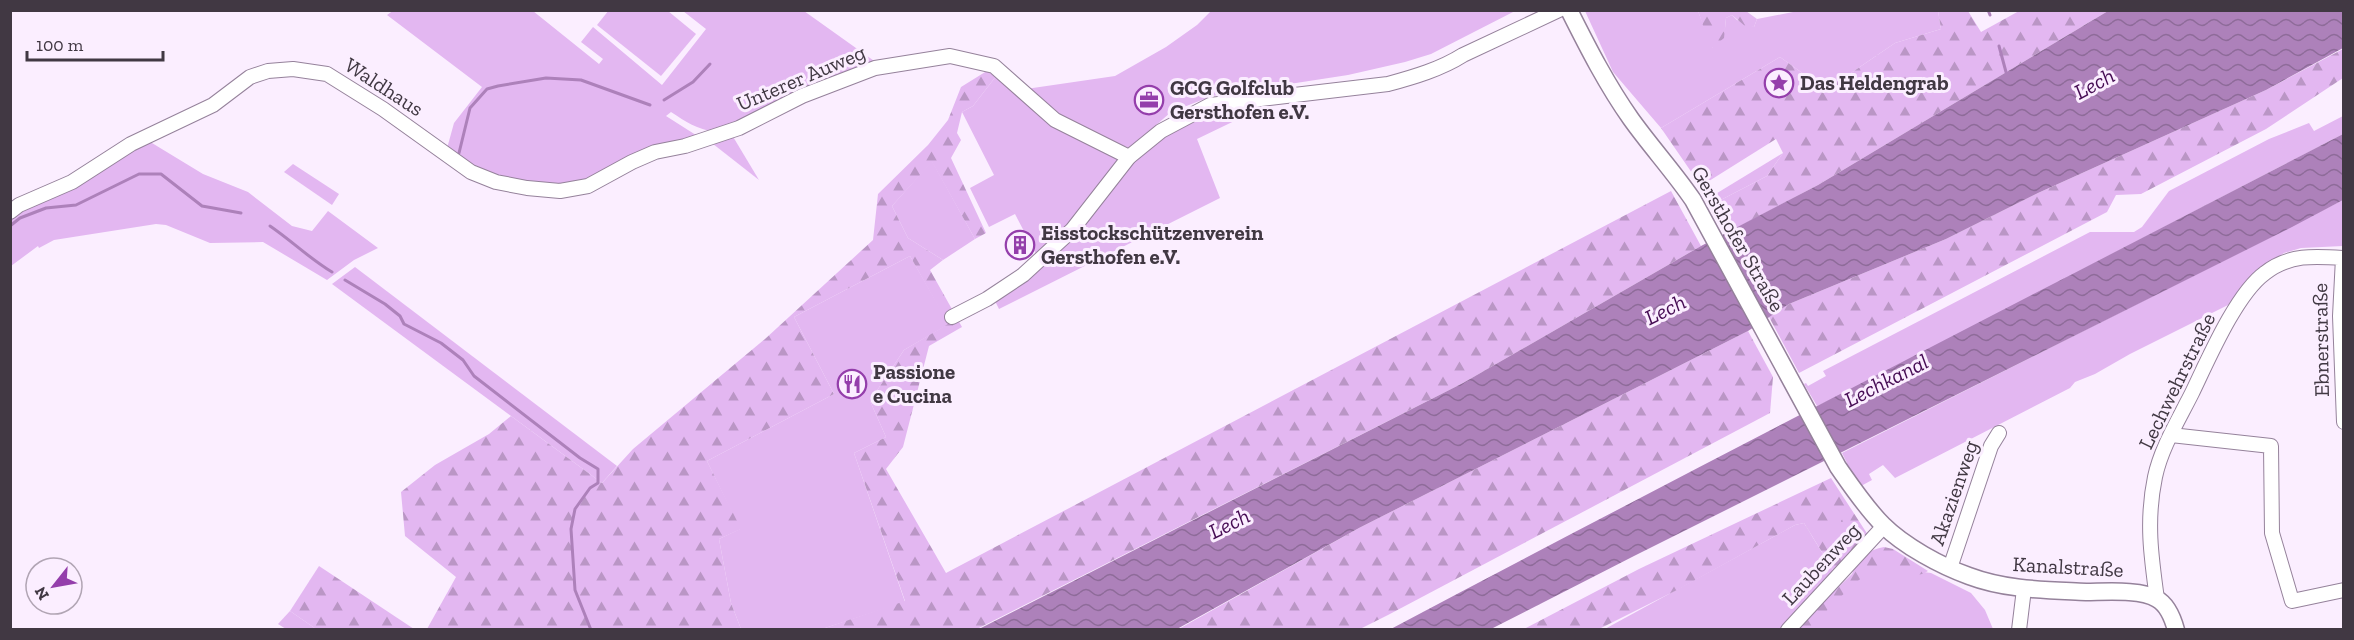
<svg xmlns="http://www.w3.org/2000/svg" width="2354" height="640" viewBox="0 0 2354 640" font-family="'Zilla Slab',serif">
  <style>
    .green { fill: #e3b7f1 }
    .forest { fill: url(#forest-firs) }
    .park { fill: url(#park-crowns) }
    .water { fill: url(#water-waves) }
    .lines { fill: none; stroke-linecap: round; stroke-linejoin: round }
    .stream { stroke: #ad81ba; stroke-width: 3 }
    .minor-casing { stroke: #95829b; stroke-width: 16 }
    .major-casing { stroke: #95829b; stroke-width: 19 }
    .minor { stroke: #fff; stroke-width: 14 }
    .major { stroke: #fff; stroke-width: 16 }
    .labels { text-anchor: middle; stroke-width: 6; stroke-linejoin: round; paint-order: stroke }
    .street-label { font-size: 21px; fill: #413843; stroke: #fbeeff }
    .poi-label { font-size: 21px; font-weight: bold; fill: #413843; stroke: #fbeeff; text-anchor: start }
    .water-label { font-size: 22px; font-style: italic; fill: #450b53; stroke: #fbeeff }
  </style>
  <defs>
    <pattern id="forest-firs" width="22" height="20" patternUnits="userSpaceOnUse" patternTransform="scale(1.5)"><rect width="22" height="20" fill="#e3b7f1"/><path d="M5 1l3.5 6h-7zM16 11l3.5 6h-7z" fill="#ba96c5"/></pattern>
    <pattern id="park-crowns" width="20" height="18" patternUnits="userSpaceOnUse" patternTransform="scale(1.5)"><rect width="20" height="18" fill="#e3b7f1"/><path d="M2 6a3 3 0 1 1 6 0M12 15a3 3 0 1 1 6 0" fill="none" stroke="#ba96c5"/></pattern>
    <pattern id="water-waves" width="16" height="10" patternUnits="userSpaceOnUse" patternTransform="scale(1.5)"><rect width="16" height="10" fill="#ad81ba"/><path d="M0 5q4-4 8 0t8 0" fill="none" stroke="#8e6b99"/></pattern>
  </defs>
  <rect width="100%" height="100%" fill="#fbeeff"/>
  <g class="green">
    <path d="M394,10L533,11L599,64L603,59L581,42L593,27L662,85L706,29L683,11H804L877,63L715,132C697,129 686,122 671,112L666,116L699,137L585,184L559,188L494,178L446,152L454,123L482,87L387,15Z"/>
    <polygon points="609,10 668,11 696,34 661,76 597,25"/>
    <polygon points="1211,11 1515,11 1431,54 1405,62 1348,75 1212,96 1171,112 1130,148 1094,135 1059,116 1026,89 1115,76 1166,47 1197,25"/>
    <polygon points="1585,11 1698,11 1712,48 1725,28 1726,18 1732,15 1737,20 1754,27 1757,19 1798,11 1938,11 1941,29 1895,43 1826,90 1780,57 1661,128 1613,72"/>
    <polygon points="997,75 1053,124 1122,162 1068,225 1037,256 1015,214 989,227 970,188 994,175 962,112 973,106"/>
    <polygon points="1253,112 1197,139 1220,198 999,309 995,301 1126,168 1161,137 1213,114"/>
    <polygon points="2343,116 2343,134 1841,395 1817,406 1804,384 1806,383 1808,386 1826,376 1823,371 2090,232 2134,232 2142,227 2169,191 2269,139 2309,123 2314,131"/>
    <polygon points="732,135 759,180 708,140"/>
    <polygon points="147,140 203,174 248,192 292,226 312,231 328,211 378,248 354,260 327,280 263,242 210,243 166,225 156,224 54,240 39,248 38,246 11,266 10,215"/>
    <polygon points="1783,153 1767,176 1713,204 1709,198"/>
    <polygon points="932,161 975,239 943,260 908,238 892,206"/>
    <polygon points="293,164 339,194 332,205 284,172"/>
    <polygon points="2343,200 2343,246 2301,248 2284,253 2255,273 2228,305 2130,354 2095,374 2075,382 2070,388 1895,478 1883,465 1869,474 1872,480 1861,486 1846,468 1847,463 1842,453"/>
    <polygon points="910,256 949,324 904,350 870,401 886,437 854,453 905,602 822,629 741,629 731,603 719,539 740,529 707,461 834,394 794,317"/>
    <polygon points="355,267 617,466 602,483 332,284"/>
    <polygon points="1804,523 1834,572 1784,629 1603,630 1795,525"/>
    <polygon points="1892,558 1909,570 1931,573 1971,593 1985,610 1993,629 1799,630 1870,561"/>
    <polygon points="290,611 316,629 286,629 278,624"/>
  </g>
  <g class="forest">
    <polygon points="1698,11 1746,11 1757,19 1754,27 1745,26 1732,15 1726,18 1724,38 1711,49"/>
    <polygon points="1938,11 1968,11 1981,32 2019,11 2108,11 1818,185 1729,232 1713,204 1767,176 1783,153 1776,139 1701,186 1661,128 1780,57 1826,90 1895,43 1941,29"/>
    <polygon points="2343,49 2343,78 2266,129 2141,194 2116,195 2107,212 1799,373 1769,317 1789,304 1946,239 2038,193 2266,90"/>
    <polygon points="990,69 997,75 973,106 962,112 957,133 961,140 951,158 986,233 975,239 932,162 892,206 908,238 943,260 930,270 962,327 929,346 903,447 886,469 946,573 1671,191 1701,246 1463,383 977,629 822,629 905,601 854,453 886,437 870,401 904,350 948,324 910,256 794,317 834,394 707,461 741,529 719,539 731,603 741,629 427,629 456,577 405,536 401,492 435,465 489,434 511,416 602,483 633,449 765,339 873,240 878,194 928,145 948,120 961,87"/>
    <polygon points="1748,331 1773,377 1770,413 1388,615 1360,629 1177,630 1359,528"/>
    <polygon points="1831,478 1868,535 1833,570 1804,523 1795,525 1679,589 1599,629 1522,630 1639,569"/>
    <path d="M1884,547L1893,549L1928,571C1913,581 1903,570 1891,562C1868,564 1826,613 1809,629L1794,630L1852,574C1857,560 1869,549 1884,547Z"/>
    <polygon points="319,566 414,629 316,629 290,611"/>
  </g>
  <polygon class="park" points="1846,515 1860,538 1841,559 1827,537"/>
  <g class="water">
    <polygon points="2108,11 2343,11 2343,48 2266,90 2038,193 1946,239 1789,304 1748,331 1359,528 1177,629 977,630 1463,383 1701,246 1818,185"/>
    <path d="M2343,134V200L2292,227L1634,556L1491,629L1389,630C1706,462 2025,299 2343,134Z"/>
  </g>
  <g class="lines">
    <g class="stream">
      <polyline points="1988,10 1990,15"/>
      <polyline points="1999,46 2006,72"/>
      <polyline points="664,100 693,82 710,64"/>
      <polyline points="459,153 470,108 487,89 498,86 546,78 581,80 650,105"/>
      <polyline points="10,226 20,218 46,208 76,205 139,174 161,174 202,206 241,213"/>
      <path d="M270,226C292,241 310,259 332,272"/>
      <polyline points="345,280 385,304 400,316 404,324 441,343 463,360 474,376 580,458 598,469 598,483 590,488 575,509 571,529 575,590 591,630"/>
    </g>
    <g class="minor-casing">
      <g id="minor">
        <polyline points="10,212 19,205 72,182 131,144 213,105 250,77 268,71 293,69 327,74 383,109 471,172 496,182 527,188 560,191 588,186 632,162 655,152 685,146 739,128 802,96 875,68 950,56 994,66 1055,120 1129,157"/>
        <path d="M952,317L987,299L1023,275L1072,230L1129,157L1161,131L1210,105L1388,84C1414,77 1441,69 1463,55L1559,10"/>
        <polyline points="2171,435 2271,446 2272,533 2292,601 2344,590"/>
        <polyline points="1950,568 1991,446 1999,433"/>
        <path d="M2157,599C2151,556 2146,520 2155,477C2161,448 2179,419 2192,393C2208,360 2236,294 2265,273C2289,254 2315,256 2343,258L2340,316L2344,422"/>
        <polyline points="1788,630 1884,526"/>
        <polyline points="2019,630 2024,589"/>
      </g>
    </g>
    <g class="major-casing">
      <path id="major" d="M1569,10C1588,48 1607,85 1631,119C1651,147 1674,172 1693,200L1838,467C1852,487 1866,508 1883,525C1904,546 1941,566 1969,576C2006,590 2046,590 2086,592C2105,592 2141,589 2157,599C2168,605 2173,619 2176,630"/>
    </g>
    <use href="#minor" class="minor"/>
    <use href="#major" class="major"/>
  </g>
  <defs>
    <g id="sight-ring" transform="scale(1.5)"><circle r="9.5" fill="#fbeeff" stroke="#943eab" stroke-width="1.5"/><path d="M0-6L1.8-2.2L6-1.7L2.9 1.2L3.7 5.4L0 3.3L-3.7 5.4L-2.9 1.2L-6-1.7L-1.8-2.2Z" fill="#943eab"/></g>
    <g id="office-ring" transform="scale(1.5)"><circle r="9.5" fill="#fbeeff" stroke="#943eab" stroke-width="1.5"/><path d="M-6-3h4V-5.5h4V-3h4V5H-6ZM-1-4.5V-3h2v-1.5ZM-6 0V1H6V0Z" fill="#943eab"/></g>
    <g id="building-ring" transform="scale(1.5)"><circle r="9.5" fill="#fbeeff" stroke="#943eab" stroke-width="1.5"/><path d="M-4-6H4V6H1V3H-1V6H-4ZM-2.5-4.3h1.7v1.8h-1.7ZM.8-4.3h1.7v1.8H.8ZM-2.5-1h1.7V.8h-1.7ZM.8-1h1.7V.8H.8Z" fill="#943eab"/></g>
    <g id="restaurant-ring" transform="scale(1.5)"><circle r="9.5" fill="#fbeeff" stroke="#943eab" stroke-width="1.5"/><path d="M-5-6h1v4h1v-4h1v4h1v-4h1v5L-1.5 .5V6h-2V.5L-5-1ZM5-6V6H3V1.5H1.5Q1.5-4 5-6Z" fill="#943eab"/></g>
  </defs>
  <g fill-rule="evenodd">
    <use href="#sight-ring" x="1779" y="83"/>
    <use href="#office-ring" x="1149" y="100"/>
    <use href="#building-ring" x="1020" y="245"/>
    <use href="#restaurant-ring" x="852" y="384"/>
  </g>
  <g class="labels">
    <g class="street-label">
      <text transform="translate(801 78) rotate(-23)" y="7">Unterer Auweg</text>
      <text transform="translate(384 87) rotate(33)" y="7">Waldhaus</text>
      <text transform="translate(1738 239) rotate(60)" y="7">Gersthofer Straße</text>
      <text transform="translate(2321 340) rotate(-91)" y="7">Ebnerstraße</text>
      <text transform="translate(2177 381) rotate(-64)" y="7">Lechwehrstraße</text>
      <text transform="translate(1954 493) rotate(-71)" y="7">Akazienweg</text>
      <text transform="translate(1821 564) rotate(-47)" y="7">Laubenweg</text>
      <text transform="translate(2068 567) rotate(3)" y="7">Kanalstraße</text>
    </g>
    <g class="poi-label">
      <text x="1800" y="90">Das Heldengrab</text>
      <text x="1170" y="95">GCG Golfclub<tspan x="1170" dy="24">Gersthofen e.V.</tspan></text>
      <text x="1041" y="240">Eisstockschützenverein<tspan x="1041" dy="24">Gersthofen e.V.</tspan></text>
      <text x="873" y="379">Passione<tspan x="873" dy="24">e Cucina</tspan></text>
    </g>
    <g class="water-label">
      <text transform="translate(2094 83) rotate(-28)" y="8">Lech</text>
      <text transform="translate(1665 309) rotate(-26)" y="8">Lech</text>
      <text transform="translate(1886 380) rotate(-27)" y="8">Lechkanal</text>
      <text transform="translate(1229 523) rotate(-26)" y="8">Lech</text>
    </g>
  </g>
  <rect width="2354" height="640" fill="none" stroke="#413843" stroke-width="24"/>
  <g transform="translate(54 586) rotate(239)"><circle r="28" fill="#fbeeff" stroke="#b1a5b4" stroke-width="1.5"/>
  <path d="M0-4.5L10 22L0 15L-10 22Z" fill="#943eab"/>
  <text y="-9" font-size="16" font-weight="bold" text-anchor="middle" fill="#413843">N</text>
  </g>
  <path d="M27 51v9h136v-9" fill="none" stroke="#413843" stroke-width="3"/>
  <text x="36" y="51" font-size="18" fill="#413843" stroke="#fbeeff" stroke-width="4.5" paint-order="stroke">100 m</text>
</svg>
